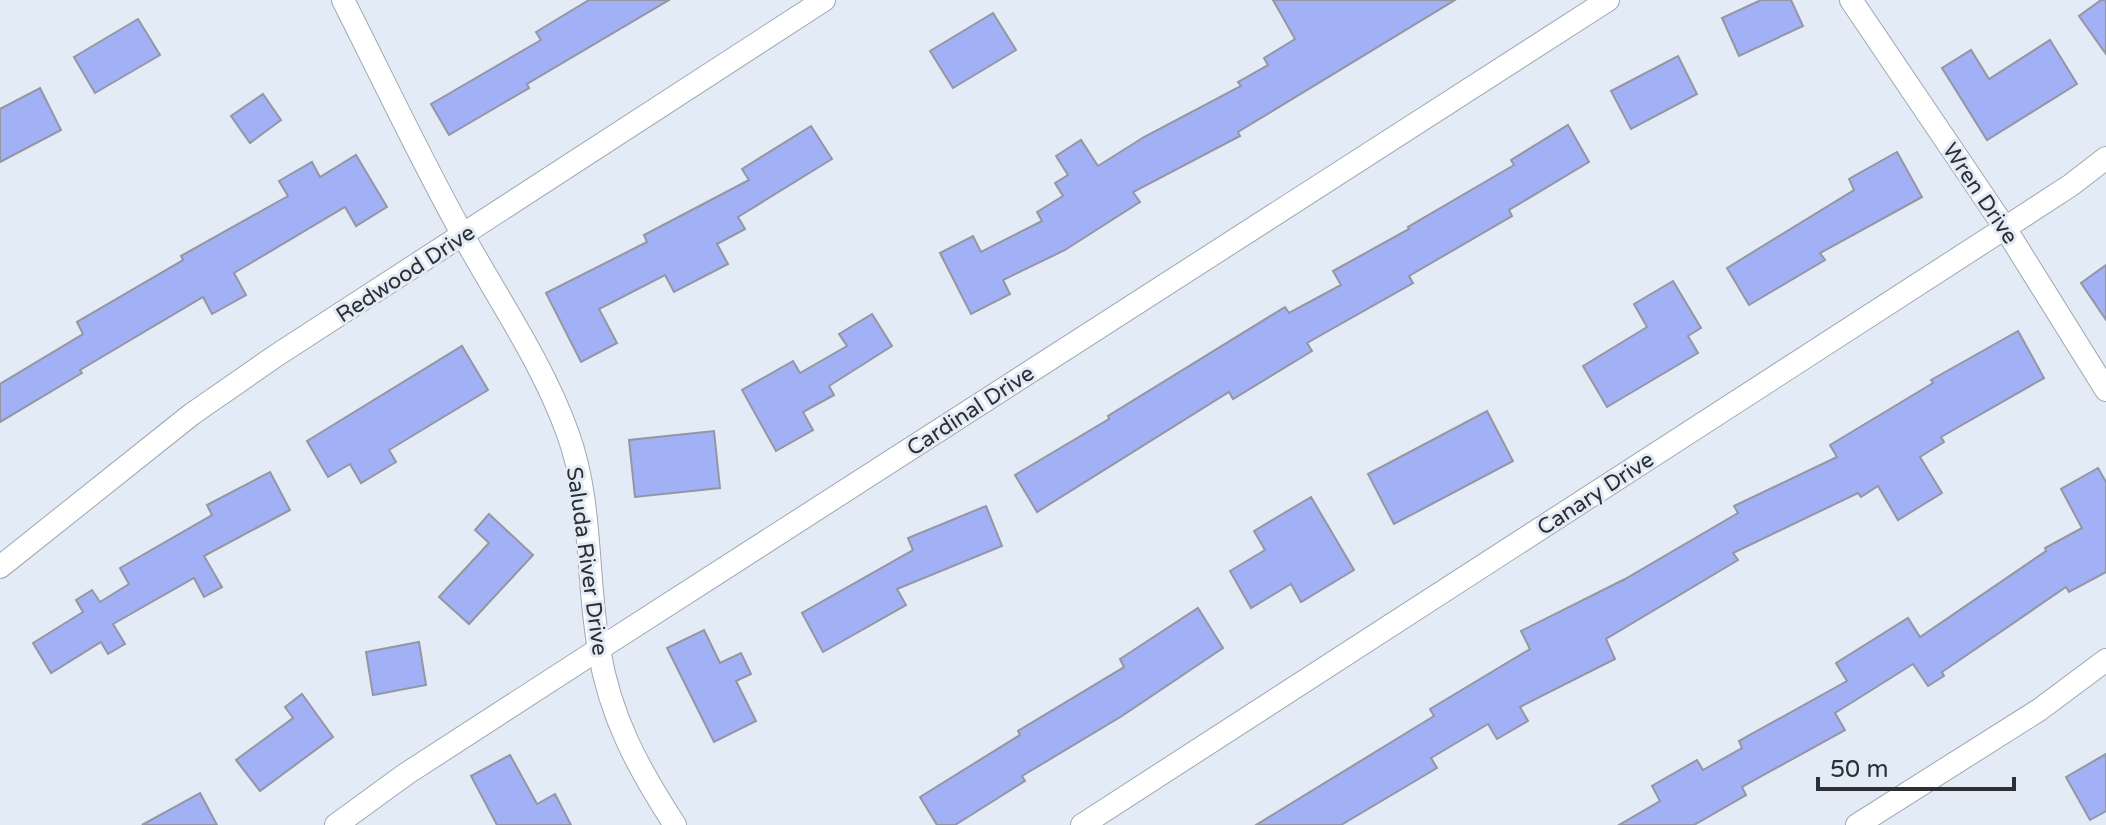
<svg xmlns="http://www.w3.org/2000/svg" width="2106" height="825" viewBox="0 0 2106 825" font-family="'Varela Round',sans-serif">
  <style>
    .building { fill: #a2b1f5; stroke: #9496a2; stroke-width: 2 }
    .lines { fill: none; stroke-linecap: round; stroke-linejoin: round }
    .street-casing { stroke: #9fa8b1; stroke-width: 24 }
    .street { stroke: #fff; stroke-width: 22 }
    .labels { text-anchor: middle; stroke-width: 6; stroke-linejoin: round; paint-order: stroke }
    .street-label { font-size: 22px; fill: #2c3034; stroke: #e2ebf6 }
  </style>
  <rect width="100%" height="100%" fill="#e2ebf6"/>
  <g class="building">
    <polygon points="589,0 669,0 527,84 529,88 449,135 431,104 541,40 536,32"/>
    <polygon points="1273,0 1455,0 1238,132 1240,136 1133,192 1140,202 1065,250 1003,280 1010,294 971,314 940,253 973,236 981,252 1042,221 1037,212 1063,196 1055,183 1068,175 1056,156 1081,140 1098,166 1144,137 1241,86 1238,82 1268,65 1264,58 1295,39"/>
    <polygon points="1761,0 1791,0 1803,26 1739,56 1722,18"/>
    <polygon points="2101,0 2106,0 2106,54 2079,16"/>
    <polygon points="993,13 1016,50 953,88 930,51"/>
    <polygon points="138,19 160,55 95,93 74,57"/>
    <polygon points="2050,40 2077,84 1987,140 1942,68 1971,50 1989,79"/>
    <polygon points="1678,56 1697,94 1631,129 1611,91"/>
    <polygon points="40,88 61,130 0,162 0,109"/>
    <polygon points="263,94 281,120 250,143 231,116"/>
    <polygon points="1568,125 1589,162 1509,210 1512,216 1409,276 1413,283 1307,343 1312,351 1233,399 1229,392 1037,512 1015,475 1109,419 1108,416 1285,307 1289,313 1341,285 1333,271 1409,229 1408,227 1514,165 1511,160"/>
    <polygon points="811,126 832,159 738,217 745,229 717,244 728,264 674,292 665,275 599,309 617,343 581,362 546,293 647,242 644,235 749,180 742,169"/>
    <polygon points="1897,152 1922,197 1820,253 1825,260 1749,305 1727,268 1854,190 1849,179"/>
    <polygon points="356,155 387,207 356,226 345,207 234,273 246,295 212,314 203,297 80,370 82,373 0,422 0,384 83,334 77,322 183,260 181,256 288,196 279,181 312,162 320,177"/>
    <polygon points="2106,265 2106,320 2081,283"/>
    <polygon points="1673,281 1701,328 1688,336 1698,353 1607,407 1583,366 1647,327 1634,304"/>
    <polygon points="872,314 892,346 829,386 834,395 803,412 813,430 776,451 742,390 793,361 800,373 847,346 839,334"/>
    <polygon points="2018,331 2044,378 1941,437 1944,442 1920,457 1942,493 1898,520 1878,486 1861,497 1858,493 1733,553 1738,560 1606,639 1615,659 1520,707 1528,721 1497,739 1488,724 1431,758 1437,768 1341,825 1256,825 1434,716 1430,709 1530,649 1521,631 1625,579 1738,513 1734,506 1837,457 1830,445 1933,383 1931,380"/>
    <polygon points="462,346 488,390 389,450 396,462 361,483 350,464 328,477 307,441"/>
    <polygon points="1487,411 1513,461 1394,524 1368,474"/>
    <polygon points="714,431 720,488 635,497 629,440"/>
    <polygon points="2098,468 2106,482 2106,572 2069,592 2066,587 1942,672 1944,676 1928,686 1913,664 1835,713 1845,730 1742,787 1746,795 1694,825 1619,825 1660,801 1652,786 1697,760 1703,770 1742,748 1739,741 1847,681 1836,663 1908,618 1920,637 2046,551 2045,548 2082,528 2061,489"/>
    <polygon points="270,472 290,510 204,556 222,587 204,597 194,578 113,624 125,644 108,654 101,642 51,673 33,643 83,612 76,600 92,590 100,602 129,584 120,568 212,515 207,505"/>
    <polygon points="1311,497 1354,570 1301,602 1291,584 1251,608 1230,571 1265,550 1254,531"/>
    <polygon points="986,506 1002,546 897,589 906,605 823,652 802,613 913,550 908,538"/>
    <polygon points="489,514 533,555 469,624 439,597 489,543 475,530"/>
    <polygon points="1198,608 1223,648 1122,716 1022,776 1025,781 955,825 937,825 920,797 1020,735 1018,731 1124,667 1120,659"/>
    <polygon points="704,630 720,663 741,653 751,674 736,681 756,721 714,742 667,648"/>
    <polygon points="419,642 426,685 373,695 366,652"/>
    <polygon points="302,694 333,737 260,791 236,760 293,718 285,707"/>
    <polygon points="2106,754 2106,811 2090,820 2066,777"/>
    <polygon points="510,755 537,804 555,794 571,825 497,825 471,776"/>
    <polygon points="200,793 217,825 142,825"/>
  </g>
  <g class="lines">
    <g class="street-casing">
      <g id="street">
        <path d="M343,0C383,79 421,160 464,237C500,302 543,364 568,434C593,503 586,578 599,649C610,717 638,768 675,825"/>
        <polyline points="1851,0 2005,228 2106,390"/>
        <polyline points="0,567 192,414 277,355 824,0"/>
        <polyline points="336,825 406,774 599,649 1608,0"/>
        <polyline points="1082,825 2005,228 2071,185 2106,158"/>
        <polyline points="1857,825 2039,710 2106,660"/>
      </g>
    </g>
    <use href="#street" class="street"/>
  </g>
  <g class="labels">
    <g class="street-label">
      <text transform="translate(1981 193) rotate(56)" y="8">Wren Drive</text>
      <text transform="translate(405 273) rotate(-33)" y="8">Redwood Drive</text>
      <text transform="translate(970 410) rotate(-33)" y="8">Cardinal Drive</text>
      <text transform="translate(1595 493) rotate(-33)" y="8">Canary Drive</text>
      <text transform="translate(588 561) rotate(82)" y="8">Saluda River Drive</text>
    </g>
  </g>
  <path d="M1818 777v12h196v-12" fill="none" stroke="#2c3034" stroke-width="4"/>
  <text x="1830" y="777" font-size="24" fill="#2c3034" stroke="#e2ebf6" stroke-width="6" paint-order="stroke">50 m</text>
</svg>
